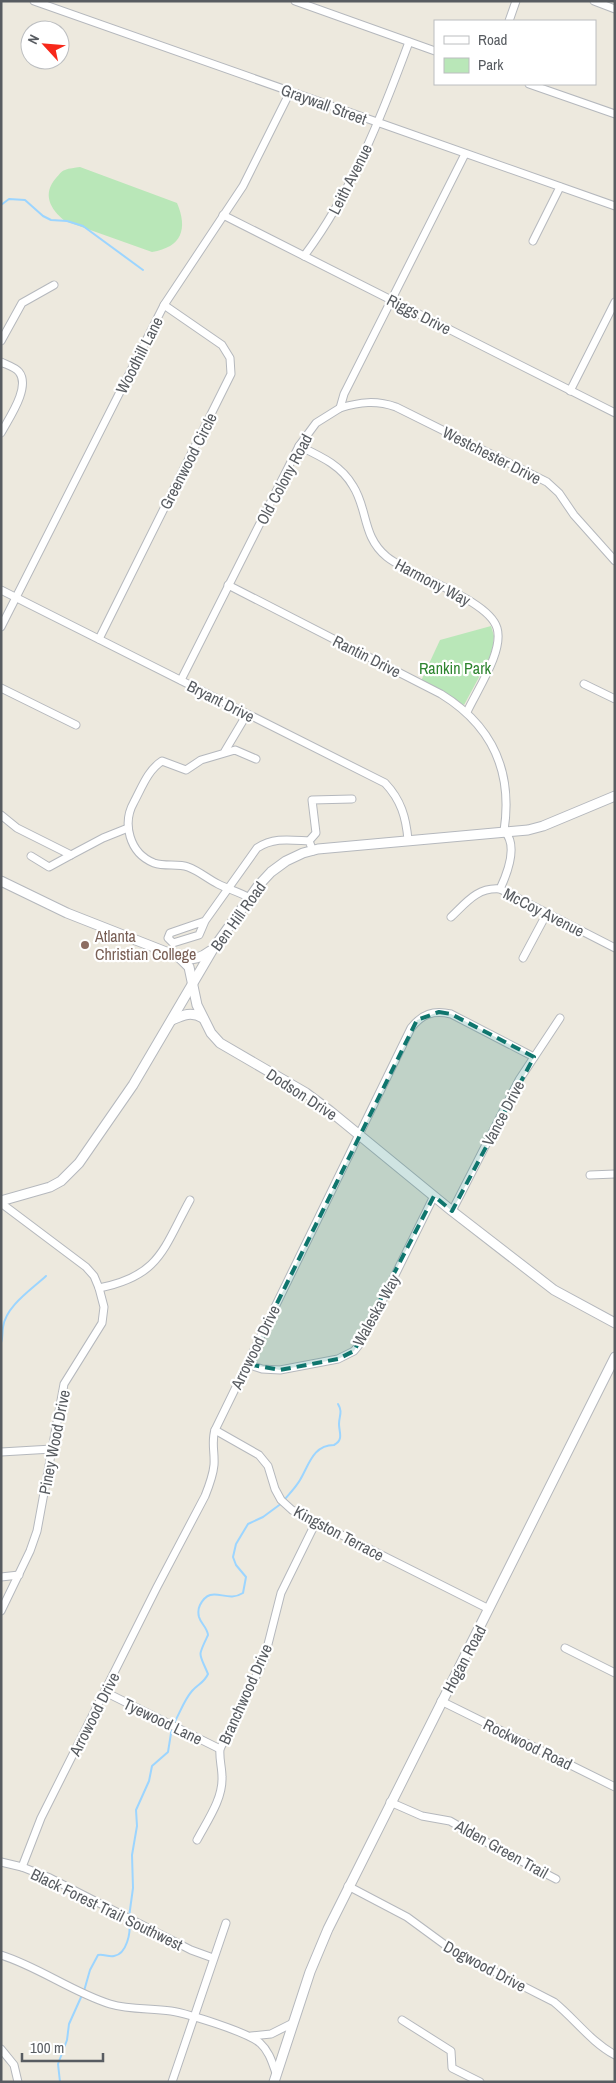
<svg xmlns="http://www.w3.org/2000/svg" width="616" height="2083" viewBox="0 0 616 2083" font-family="'Archivo Narrow',sans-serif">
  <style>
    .green { fill: #b9e7b8 }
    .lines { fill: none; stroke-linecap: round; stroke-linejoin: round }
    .stream { stroke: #9cd5ff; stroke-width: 2 }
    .minor-casing { stroke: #b5b8bd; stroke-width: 9 }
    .tertiary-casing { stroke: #b5b8bd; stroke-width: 11 }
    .minor { stroke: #fff; stroke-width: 7 }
    .tertiary { stroke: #fff; stroke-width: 9 }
    .marked { fill: #0f766e; fill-opacity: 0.2; stroke: #0f766e; stroke-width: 4; stroke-dasharray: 10 6; stroke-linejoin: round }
    .education-dot { fill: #8d6e63; stroke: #fff; stroke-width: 2 }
    .labels { text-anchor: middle; stroke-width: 4.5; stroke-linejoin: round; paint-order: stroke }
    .street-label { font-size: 16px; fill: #585c61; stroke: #fff }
    .park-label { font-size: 16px; fill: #2d842f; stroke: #fff }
    .education-label { font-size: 16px; fill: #785e54; stroke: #fff; text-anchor: start }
  </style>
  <rect width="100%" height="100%" fill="#ede9de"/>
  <g class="green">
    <path d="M80,167L177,203C188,229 182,247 152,252L65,221C50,209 42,194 56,178C59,175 61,171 65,170C69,168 75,168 80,167Z"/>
    <polygon points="491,626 494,636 492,653 464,705 421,681 440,640"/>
  </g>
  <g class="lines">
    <g class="stream">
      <polyline points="1,205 9,199 25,200 43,216 51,220 67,221 83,226 143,270"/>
      <path d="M1,1343C3,1337 2,1333 3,1327C6,1306 31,1290 46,1276"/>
      <path d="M285,1499C290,1493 296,1487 300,1480C309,1465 313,1445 334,1445C344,1440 339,1432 339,1424C339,1416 343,1412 338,1404"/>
      <path d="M174,1723C180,1713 184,1700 192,1691C198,1684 204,1683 208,1674C199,1652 197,1658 208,1635C207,1627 201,1624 199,1617C198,1613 198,1609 200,1605C211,1583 226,1604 243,1593L246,1577L236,1565L233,1557L236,1544L248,1524L263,1517L282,1503"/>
      <polyline points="129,1917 133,1888 132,1855 137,1826 136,1810 149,1781 152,1766 168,1752 172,1727"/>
      <path d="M84,1991L90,1970L98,1955C104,1954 108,1957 114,1956C127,1954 131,1932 129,1922"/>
      <polyline points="60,2082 58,2064 67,2040 69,2024 82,1995"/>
    </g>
    <g class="minor-casing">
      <g id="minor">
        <polyline points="34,1 615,206"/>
        <polyline points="295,1 435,51"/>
        <polyline points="594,1 615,9"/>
        <polyline points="509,21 516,1"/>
        <polyline points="529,84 615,114"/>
        <polyline points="223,215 615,413"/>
        <polyline points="533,241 560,187"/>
        <path d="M304,256C351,194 382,115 409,42"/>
        <polyline points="1,341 22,303 54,285"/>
        <path d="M1,362C7,365 15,367 19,372C31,387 9,418 1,433"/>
        <polyline points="570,391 615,302"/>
        <path d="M340,408C360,402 376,400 396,407L547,482L559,493L574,515L615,561"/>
        <path d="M299,446C320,456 341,465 353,486C368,509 362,537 387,557C412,577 488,599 497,628C504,651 477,690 467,712"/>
        <path d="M228,585L441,694C493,726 513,772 504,831C519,845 507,874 500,889"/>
        <path d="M1,590L385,783C401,800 406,817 408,840"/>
        <polyline points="1,627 164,305 243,186 290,92"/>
        <polyline points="99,639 231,374 230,358 222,345 164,305"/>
        <polyline points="181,680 299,446 316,423 340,408 344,394 465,154"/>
        <polyline points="584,684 615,699"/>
        <polyline points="1,688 76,725"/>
        <polyline points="225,751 247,714"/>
        <polyline points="1,815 17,828 71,855 103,838 128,828"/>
        <polyline points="309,841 316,833 312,800 352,799"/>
        <polyline points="31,856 49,867 71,855"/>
        <path d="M250,898C239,892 228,889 218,884C208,879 199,871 188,867C178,863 165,867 154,863C129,853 122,823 134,802C142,787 148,770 162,761L186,770L201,760L235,750L256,759"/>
        <path d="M451,917C466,903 477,887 500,889L615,948"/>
        <path d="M205,921L170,933L168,938L173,943L199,935L205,921L257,848C274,837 290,840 309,841L313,851"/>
        <polyline points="523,958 547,913"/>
        <polyline points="590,1175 615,1174"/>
        <polyline points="1,1203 86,1267 94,1276 99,1288 104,1307 102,1323 64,1384 37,1531 30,1551 1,1611"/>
        <polyline points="452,1211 519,1080 560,1018"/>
        <path d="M99,1288C160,1276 163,1249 190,1200"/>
        <polyline points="247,1364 262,1369 280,1370 338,1359 354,1351 363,1340 434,1196"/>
        <polyline points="215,1430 259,1455 268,1466 275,1489 281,1500 292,1510 489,1609"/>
        <polyline points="1,1452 52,1449"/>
        <polyline points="1,1577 19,1575"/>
        <polyline points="565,1648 615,1673"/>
        <polyline points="105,1692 220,1749"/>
        <polyline points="441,1701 615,1787"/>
        <polyline points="390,1802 422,1816 450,1821 500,1850 556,1879"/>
        <path d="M197,1840C207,1821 223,1799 222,1777C222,1767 219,1759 220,1749L264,1660L281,1593L316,1522"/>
        <polyline points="1,1862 22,1867 50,1878 191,1950 213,1958"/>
        <path d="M22,1867L41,1818L157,1587L205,1496C209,1486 213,1476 214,1465C215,1452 211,1442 215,1430L411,1028C422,1014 433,1010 451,1014L534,1057"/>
        <path d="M348,1886L407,1917L452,1950L554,2002C575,2019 591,2042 615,2055"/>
        <path d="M1,1955C39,1967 72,1992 110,2004C130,2010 150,2008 171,2011C189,2014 247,2032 260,2043C269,2051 272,2062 276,2073"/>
        <polyline points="402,2020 451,2051 452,2068 480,2082"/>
        <polyline points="251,2036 271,2034 293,2023"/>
        <polyline points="1,2049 14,2065 18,2082"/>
        <polyline points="172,2082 226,1923"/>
      </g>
    </g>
    <g class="tertiary-casing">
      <g id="tertiary">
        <polyline points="1,881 67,913 179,957 189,967 197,1005 211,1033 220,1043 306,1093 330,1111 452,1211 554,1290 615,1323"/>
        <path d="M181,959C193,960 201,958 210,951"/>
        <path d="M172,1020C183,1015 191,1011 203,1018"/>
        <polyline points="1,1201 50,1187 61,1181 79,1163 133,1085 213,949 258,886 271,872 286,861 303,853 318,849 528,830 543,826 615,796"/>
        <polyline points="274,2082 310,1972 328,1929 615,1357"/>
      </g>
    </g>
    <use href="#minor" class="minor"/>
    <use href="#tertiary" class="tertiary"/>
  </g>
  <path class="marked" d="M439,1012L451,1014L534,1057L452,1211L434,1196L354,1351L338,1359L280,1370L247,1364L417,1020Z"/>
  <circle class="education-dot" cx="85" cy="945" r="5"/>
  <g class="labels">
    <g class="street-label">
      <text transform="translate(324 104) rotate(20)" y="6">Graywall Street</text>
      <text transform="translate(350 179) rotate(-63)" y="6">Leith Avenue</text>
      <text transform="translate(419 314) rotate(27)" y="6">Riggs Drive</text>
      <text transform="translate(139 355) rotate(-63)" y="6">Woodhill Lane</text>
      <text transform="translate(492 455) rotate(27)" y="6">Westchester Drive</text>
      <text transform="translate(188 461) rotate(-63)" y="6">Greenwood Circle</text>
      <text transform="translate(284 479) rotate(-62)" y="6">Old Colony Road</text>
      <text transform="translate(433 582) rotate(28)" y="6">Harmony Way</text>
      <text transform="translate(367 656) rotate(27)" y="6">Rantin Drive</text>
      <text transform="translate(221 701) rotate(27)" y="6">Bryant Drive</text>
      <text transform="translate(544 912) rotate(27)" y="6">McCoy Avenue</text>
      <text transform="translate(238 916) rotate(-54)" y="6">Ben Hill Road</text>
      <text transform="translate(302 1094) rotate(33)" y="6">Dodson Drive</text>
      <text transform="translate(503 1113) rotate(-62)" y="6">Vance Drive</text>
      <text transform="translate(376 1310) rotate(-61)" y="6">Waleska Way</text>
      <text transform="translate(255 1347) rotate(-64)" y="6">Arrowood Drive</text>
      <text transform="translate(54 1442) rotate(-79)" y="6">Piney Wood Drive</text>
      <text transform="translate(339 1533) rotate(28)" y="6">Kingston Terrace</text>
      <text transform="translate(464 1659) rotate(-62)" y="6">Hogan Road</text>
      <text transform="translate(245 1694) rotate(-66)" y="6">Branchwood Drive</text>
      <text transform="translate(94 1714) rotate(-63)" y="6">Arrowood Drive</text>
      <text transform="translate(163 1721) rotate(26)" y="6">Tyewood Lane</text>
      <text transform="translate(528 1744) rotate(26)" y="6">Rockwood Road</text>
      <text transform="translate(502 1849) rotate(29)" y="6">Alden Green Trail</text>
      <text transform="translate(107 1909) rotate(26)" y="6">Black Forest Trail Southwest</text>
      <text transform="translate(485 1966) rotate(28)" y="6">Dogwood Drive</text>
    </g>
    <g class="park-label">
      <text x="455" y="674">Rankin Park</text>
    </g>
    <g class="education-label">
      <text x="95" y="942">Atlanta<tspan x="95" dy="18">Christian College</tspan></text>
    </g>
  </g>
  <rect width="616" height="2083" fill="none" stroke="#585c61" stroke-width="5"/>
  <rect x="434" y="20" width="162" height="65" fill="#ffffff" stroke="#bcbec0"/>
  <rect x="444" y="36" width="25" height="8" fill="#ffffff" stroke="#bcbec0"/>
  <text x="478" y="45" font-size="15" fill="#585c61">Road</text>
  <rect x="444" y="58" width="25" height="15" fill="#b9e7b8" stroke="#bcbec0"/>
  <text x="478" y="70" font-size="15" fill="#585c61">Park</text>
  <g transform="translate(45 45) rotate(296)"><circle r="24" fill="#ffffff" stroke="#bcbec0"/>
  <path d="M0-4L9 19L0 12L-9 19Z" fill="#f7281a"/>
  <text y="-8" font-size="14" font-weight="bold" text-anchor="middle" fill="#585c61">N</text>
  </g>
  <path d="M22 2053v8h81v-8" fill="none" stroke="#585c61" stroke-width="2.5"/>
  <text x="30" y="2053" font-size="15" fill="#585c61" stroke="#ffffff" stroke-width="4" paint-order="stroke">100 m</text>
</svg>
